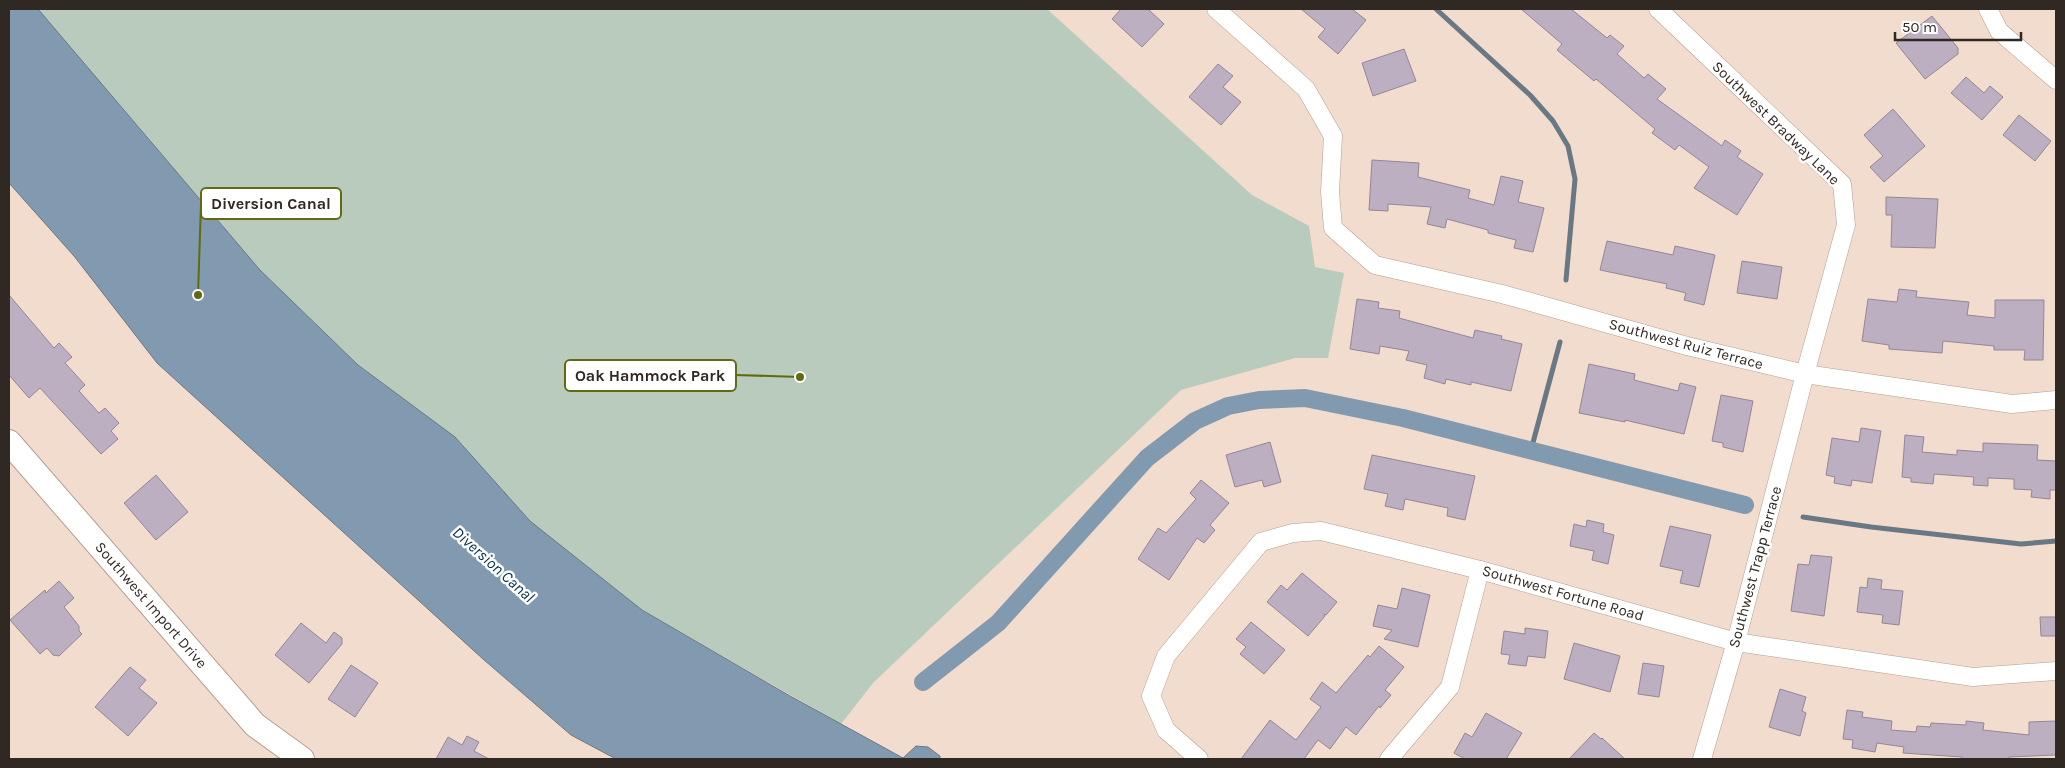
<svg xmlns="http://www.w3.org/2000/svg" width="2065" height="768" viewBox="0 0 2065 768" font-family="Karla,sans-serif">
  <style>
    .green { fill: #b8cbbc }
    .water { fill: #829aaf; stroke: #697885 }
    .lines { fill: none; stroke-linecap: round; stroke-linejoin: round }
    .stream { stroke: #697885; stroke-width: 5 }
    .canal { stroke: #829aaf; stroke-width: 18 }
    .building { fill: #bcafc2; stroke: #938698 }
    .street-casing { stroke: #b39e92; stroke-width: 19 }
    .secondary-casing { stroke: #b39e92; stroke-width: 26 }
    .street { stroke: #fff; stroke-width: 18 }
    .secondary { stroke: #fff; stroke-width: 24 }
    .labels { text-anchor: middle; stroke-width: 5; stroke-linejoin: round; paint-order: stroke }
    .street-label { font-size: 15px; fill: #302823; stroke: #fff }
    .water-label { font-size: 16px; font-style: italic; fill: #042e4d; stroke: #fff }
    .leader { fill: none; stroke: #606b11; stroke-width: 2 }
    .callout-dot { fill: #606b11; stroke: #fff; stroke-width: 2 }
    .callout { fill: #fff; stroke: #606b11; stroke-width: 2 }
    .callout-label { font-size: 16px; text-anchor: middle; font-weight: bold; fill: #302823 }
  </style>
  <rect width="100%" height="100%" fill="#f2dcce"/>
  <polygon class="green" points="38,9 1047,9 1252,195 1309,226 1315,267 1344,273 1328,358 1295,358 1181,390 873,683 841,724 642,610 530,521 455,437 358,365 260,270"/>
  <polygon class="water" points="9,9 38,9 260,270 358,365 455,437 530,521 642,610 790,696 903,758 916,746 928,747 940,756 940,759 616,759 571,735 483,659 157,363 74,256 9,183"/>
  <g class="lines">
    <g class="stream">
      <polyline points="1436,9 1530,95 1553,121 1568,146 1575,179 1566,280"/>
      <polyline points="1531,450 1560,342"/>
      <polyline points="1803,517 1871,527 2021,544 2056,541"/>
    </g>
    <polyline class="canal" points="923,682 998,623 1147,458 1195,421 1228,406 1259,400 1305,398 1403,418 1745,505"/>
  </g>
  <g class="building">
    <polygon points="1121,9 1148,9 1164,24 1142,47 1112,19"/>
    <polygon points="1301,9 1352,9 1366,20 1338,54 1318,37 1325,29"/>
    <polygon points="1521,9 1571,9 1607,38 1610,35 1624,46 1617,54 1644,78 1648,74 1666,89 1657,99 1722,146 1725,140 1741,151 1737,157 1763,174 1737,215 1694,188 1709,167 1679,145 1675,150 1652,133 1655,129 1596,79 1594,81 1557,50 1562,44"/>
    <polygon points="1932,16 1958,48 1958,54 1925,79 1896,43"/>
    <polygon points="1404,49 1416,81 1373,96 1362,63"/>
    <polygon points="1218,64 1233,76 1223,87 1241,102 1221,125 1189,97"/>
    <polygon points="1966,77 1984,93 1990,86 2003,97 1982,120 1951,93"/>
    <polygon points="1893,109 1925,146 1884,182 1870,167 1883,156 1864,135"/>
    <polygon points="2019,115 2051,141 2035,161 2003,135"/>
    <polygon points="1372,160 1419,163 1418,177 1470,190 1468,198 1494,205 1501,176 1523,181 1518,202 1544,208 1533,252 1514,248 1516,240 1488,233 1488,230 1447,219 1445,228 1427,224 1431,207 1388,204 1388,211 1369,210"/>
    <polygon points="1886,197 1938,199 1935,248 1891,247 1892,215 1886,215"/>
    <polygon points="1607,241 1673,255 1675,246 1715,255 1704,305 1684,300 1686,293 1666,288 1667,284 1600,270"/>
    <polygon points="1742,261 1782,267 1777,299 1737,293"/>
    <polygon points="1899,289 1917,291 1916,297 1969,302 1967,315 1995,318 1995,300 2044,300 2043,360 2024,360 2025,350 1994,350 1994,346 1943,341 1942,353 1889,349 1889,345 1862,341 1868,299 1897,302"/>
    <polygon points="9,295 54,348 59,343 72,357 65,363 85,385 79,391 99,413 105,408 119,423 111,431 118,439 101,454 40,388 29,398 9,375"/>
    <polygon points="1357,299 1379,302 1378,308 1400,311 1399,318 1473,338 1475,330 1502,336 1501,339 1522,344 1511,391 1471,382 1471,385 1446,379 1445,384 1424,378 1427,365 1406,360 1409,351 1380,346 1379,354 1350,349"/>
    <polygon points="1589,364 1635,374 1634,380 1678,391 1680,383 1696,387 1684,434 1625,420 1625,422 1579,413"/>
    <polygon points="1721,395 1753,401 1743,452 1723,447 1723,443 1712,441"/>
    <polygon points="1861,428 1881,431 1872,483 1852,480 1851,486 1834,483 1835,477 1826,475 1832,438 1859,442"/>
    <polygon points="1905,435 1924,437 1922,452 1957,455 1957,450 1983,452 1983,443 2038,445 2037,460 2056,461 2056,490 2050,490 2050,499 2031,497 2032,490 2014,489 2014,479 1988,478 1988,486 1973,485 1974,477 1934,474 1933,484 1911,482 1911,478 1902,477"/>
    <polygon points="1270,442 1281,482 1264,487 1262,480 1235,487 1226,455"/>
    <polygon points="1372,455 1475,476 1465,520 1447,516 1448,508 1405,499 1403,510 1385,506 1388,494 1364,489"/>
    <polygon points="156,475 188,512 156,540 124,503"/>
    <polygon points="1201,480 1229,503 1210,525 1215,530 1204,543 1197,538 1169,580 1138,559 1158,528 1166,533 1196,499 1190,493"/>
    <polygon points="1587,520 1604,524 1603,532 1614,535 1608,564 1592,560 1594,551 1570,546 1574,524 1586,527"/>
    <polygon points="1670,526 1711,535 1699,587 1680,583 1683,571 1660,566"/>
    <polygon points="1811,555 1832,557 1824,616 1791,611 1798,564 1809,565"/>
    <polygon points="1302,573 1337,602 1326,615 1324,614 1325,616 1308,636 1267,602 1281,585 1287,590"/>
    <polygon points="1868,578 1882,580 1881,589 1903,591 1899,625 1882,623 1883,615 1857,612 1860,587 1867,588"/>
    <polygon points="59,581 74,598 64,607 79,626 79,631 82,634 59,656 53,655 47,648 40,654 10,620 45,590 46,593"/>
    <polygon points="1402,588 1430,595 1418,647 1384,639 1392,630 1373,626 1378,605 1397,609"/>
    <polygon points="2040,617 2056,617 2056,636 2041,636"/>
    <polygon points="1251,622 1285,650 1264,674 1240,654 1246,647 1236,639"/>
    <polygon points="301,623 326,643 334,632 342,638 342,644 309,683 275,655"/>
    <polygon points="1525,628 1548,631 1545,658 1528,656 1526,666 1508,664 1510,655 1501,654 1504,631 1525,634"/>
    <polygon points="1574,643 1620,656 1610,692 1564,679"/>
    <polygon points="1379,646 1404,667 1385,690 1391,695 1380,708 1379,706 1356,735 1346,727 1330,749 1318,740 1304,759 1241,759 1270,720 1296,740 1321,707 1310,699 1322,682 1336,693 1368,655 1370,657"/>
    <polygon points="1643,663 1664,666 1659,697 1638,694"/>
    <polygon points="351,665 378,683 355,717 328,699"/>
    <polygon points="130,667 146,680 139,688 157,703 128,736 95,707"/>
    <polygon points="1780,689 1806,697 1802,711 1806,713 1800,736 1769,727"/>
    <polygon points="1847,710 1863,712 1862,717 1892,721 1891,730 1916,732 1917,726 1930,727 1931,723 1966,725 1966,721 1984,723 1983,730 2029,735 2029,722 2056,721 2056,755 2009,757 2009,759 1962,759 1962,757 1903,753 1904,747 1877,743 1875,752 1852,748 1853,740 1843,739"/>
    <polygon points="1486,713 1522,733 1506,759 1465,759 1454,753 1465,733 1472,737"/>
    <polygon points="1594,733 1601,739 1602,738 1625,759 1569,759"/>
    <polygon points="467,736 479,742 474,751 489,759 436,759 448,737 462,745"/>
  </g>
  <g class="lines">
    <g class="street-casing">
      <g id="street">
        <polyline points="1216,9 1306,89 1333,136 1330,192 1333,228 1375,265 1502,294 1687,346 1805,374 2012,404 2056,400"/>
        <polyline points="1658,9 1842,184 1846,225 1805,374 1736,642 1702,759"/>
        <polyline points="1988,9 1999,31 2056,80"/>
        <polyline points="1199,759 1166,730 1151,696 1166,656 1261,542 1293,533 1321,531 1480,570 1736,642 1973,677 2056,671"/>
        <polyline points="1389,759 1450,687 1480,570"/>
      </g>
    </g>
    <g class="secondary-casing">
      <polyline id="secondary" points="9,442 255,725 302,759"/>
    </g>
    <use href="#street" class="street"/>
    <use href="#secondary" class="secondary"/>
  </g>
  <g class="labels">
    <g class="street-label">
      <text transform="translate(1776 123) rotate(44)" y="5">Southwest Bradway Lane</text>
      <text transform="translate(1686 344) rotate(15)" y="5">Southwest Ruiz Terrace</text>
      <text transform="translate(1755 567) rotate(-75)" y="5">Southwest Trapp Terrace</text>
      <text transform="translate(1563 593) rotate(16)" y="5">Southwest Fortune Road</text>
      <text transform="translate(151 605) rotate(49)" y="5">Southwest Import Drive</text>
    </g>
    <g class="water-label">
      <text transform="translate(494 564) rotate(42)" y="6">Diversion Canal</text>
    </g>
  </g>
  <path class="leader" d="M198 295L201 204M800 377L736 375"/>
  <g class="callout-dot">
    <circle cx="198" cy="295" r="5"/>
    <circle cx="800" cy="377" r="5"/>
  </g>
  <g class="callout">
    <rect x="201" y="188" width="140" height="31" rx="5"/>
    <rect x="565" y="360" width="171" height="31" rx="5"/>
  </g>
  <g class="callout-label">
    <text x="271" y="209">Diversion Canal</text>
    <text x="650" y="381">Oak Hammock Park</text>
  </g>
  <rect width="2065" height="768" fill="none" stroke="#302823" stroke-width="20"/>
  <path d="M1895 32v8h126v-8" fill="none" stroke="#302823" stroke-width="2.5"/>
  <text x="1902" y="32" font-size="15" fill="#302823" stroke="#ffffff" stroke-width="4" paint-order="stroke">50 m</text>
</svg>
